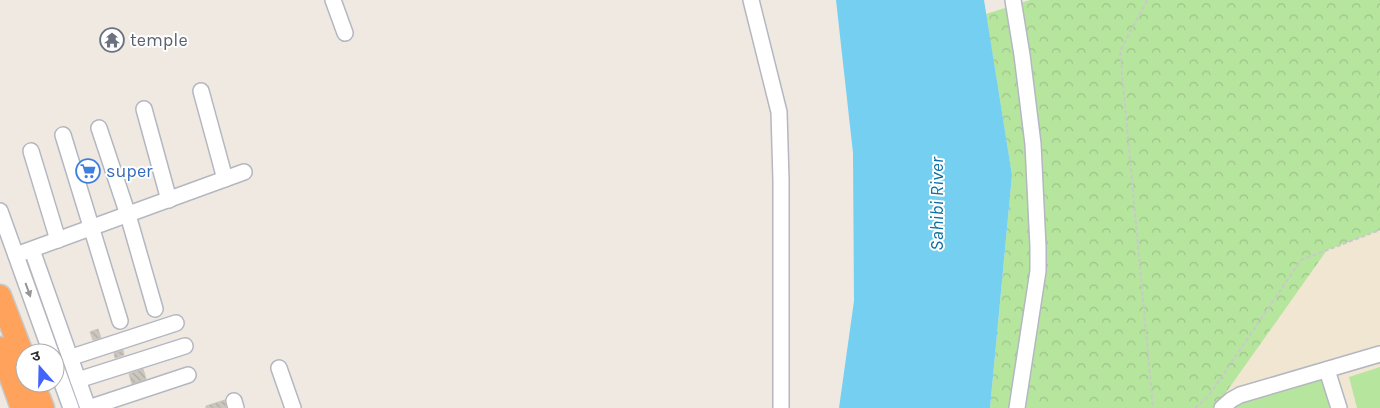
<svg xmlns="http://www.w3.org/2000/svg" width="1380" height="408" viewBox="0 0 1380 408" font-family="Karla,'Noto Sans Devanagari',sans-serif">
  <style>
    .education { fill: #f0e6d1 }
    .forest { fill: url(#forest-crowns) }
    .park { fill: #b6e59e }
    .water { fill: #75cff0 }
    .building { fill: url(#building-back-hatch); stroke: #cbc5ba }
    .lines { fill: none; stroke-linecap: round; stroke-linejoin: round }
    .minor-casing { stroke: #b4b7c1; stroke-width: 18 }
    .highway-casing { stroke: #c9c9c9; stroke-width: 25 }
    .path { stroke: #c9c9c9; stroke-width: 2; stroke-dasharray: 4 2.5; stroke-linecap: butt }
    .minor { stroke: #fff; stroke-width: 15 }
    .highway { stroke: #ffa35c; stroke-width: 22 }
    .oneway { fill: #969696 }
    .labels { text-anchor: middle; stroke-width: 4; stroke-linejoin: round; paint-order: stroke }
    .worship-label { font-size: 18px; fill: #5b616d; stroke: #fff; text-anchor: start }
    .shop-label { font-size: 18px; fill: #366cbe; stroke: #fff; text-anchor: start }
    .water-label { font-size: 19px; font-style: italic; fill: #0d6fa3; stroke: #fff }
  </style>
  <defs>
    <pattern id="forest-crowns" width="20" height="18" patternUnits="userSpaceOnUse" patternTransform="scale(1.25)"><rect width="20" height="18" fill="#b6e59e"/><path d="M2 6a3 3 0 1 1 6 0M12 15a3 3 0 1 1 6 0" fill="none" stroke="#9dc588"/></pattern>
    <pattern id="building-back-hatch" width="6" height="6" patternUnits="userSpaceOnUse" patternTransform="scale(1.25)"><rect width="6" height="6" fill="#cbc7bf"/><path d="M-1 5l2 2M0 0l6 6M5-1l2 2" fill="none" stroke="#afaba4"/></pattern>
  </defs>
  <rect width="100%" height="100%" fill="#efe9e1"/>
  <polygon class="education" points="1380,230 1380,408 1215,408 1327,250"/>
  <polygon class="forest" points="1030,0 1380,0 1380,230 1327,250 1215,408 990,408 1012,175 986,14"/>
  <g class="park">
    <polygon points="1380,367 1380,408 1357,408 1349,377"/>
    <polygon points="1322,376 1330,408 1231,408 1233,406"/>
  </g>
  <polygon class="water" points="836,0 984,0 1012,175 990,408 839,408 854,301 853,153"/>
  <g class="building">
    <polygon points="98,329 101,338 93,340 90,332"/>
    <polygon points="123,350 124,355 115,358 114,353"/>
    <polygon points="143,369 146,379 132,384 129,374"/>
    <polygon points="225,400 226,408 206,408 206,406"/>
  </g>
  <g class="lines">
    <g class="minor-casing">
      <g id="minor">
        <polyline points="333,0 345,33"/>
        <polyline points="751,0 779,112 781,180 781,408"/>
        <polyline points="1013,0 1022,55 1033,144 1038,247 1038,271 1017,408"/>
        <polyline points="201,91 225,179"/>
        <polyline points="144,109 169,200"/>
        <polyline points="99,128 128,215 155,309"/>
        <polyline points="63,135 120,321"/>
        <polyline points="31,151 58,240"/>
        <polyline points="0,211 51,353"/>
        <polyline points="32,250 88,408"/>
        <polyline points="16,255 244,172"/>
        <polyline points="69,358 176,323"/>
        <polyline points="55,364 71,408"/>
        <polyline points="279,368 293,408"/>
        <polyline points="1327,370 1339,408"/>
        <polyline points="78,380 185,346"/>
        <polyline points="234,401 236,408"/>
        <polyline points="88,408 188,375"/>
        <polyline points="1222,408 1231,400 1240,395 1380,354"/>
      </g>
    </g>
    <g class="highway-casing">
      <g id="highway">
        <polyline points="0,296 25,361"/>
        <polyline points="0,348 22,408"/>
        <polyline points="33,383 43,408"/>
      </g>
    </g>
    <g class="path">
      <polyline points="1147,0 1120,51 1153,408"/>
      <polyline points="1195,408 1208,397 1301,260 1380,230"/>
    </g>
    <use href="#minor" class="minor"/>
    <use href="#highway" class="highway"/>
  </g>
  <defs><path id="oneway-solid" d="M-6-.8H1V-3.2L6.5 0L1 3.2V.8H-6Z" transform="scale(1.25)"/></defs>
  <use class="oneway" href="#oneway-solid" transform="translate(28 290) rotate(70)"/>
  <defs>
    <g id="temple-ring" transform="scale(1.25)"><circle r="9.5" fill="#fff" stroke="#6b7280" stroke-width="1.5"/><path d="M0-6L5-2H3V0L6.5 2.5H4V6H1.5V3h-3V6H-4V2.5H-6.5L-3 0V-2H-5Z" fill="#6b7280"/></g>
    <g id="supermarket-ring" transform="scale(1.25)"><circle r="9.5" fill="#fff" stroke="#3f7fe0" stroke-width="1.5"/><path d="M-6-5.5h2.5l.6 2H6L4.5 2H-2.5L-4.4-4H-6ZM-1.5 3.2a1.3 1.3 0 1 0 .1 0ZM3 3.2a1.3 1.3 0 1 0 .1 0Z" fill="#3f7fe0"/></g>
  </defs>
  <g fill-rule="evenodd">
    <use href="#temple-ring" x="112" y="40"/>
    <use href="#supermarket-ring" x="88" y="171"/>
  </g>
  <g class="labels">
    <g class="worship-label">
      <text x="130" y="46">temple</text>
    </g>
    <g class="shop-label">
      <text x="106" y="177">super</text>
    </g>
    <g class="water-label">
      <text transform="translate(936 204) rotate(-90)" y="7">Sahibi River</text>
    </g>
  </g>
  <g transform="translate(40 368) rotate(340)"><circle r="24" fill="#ffffff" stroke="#ababab"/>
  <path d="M0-4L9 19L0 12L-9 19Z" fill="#4264fb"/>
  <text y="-8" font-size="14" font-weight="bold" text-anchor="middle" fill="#2e2e2e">उ</text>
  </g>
</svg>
